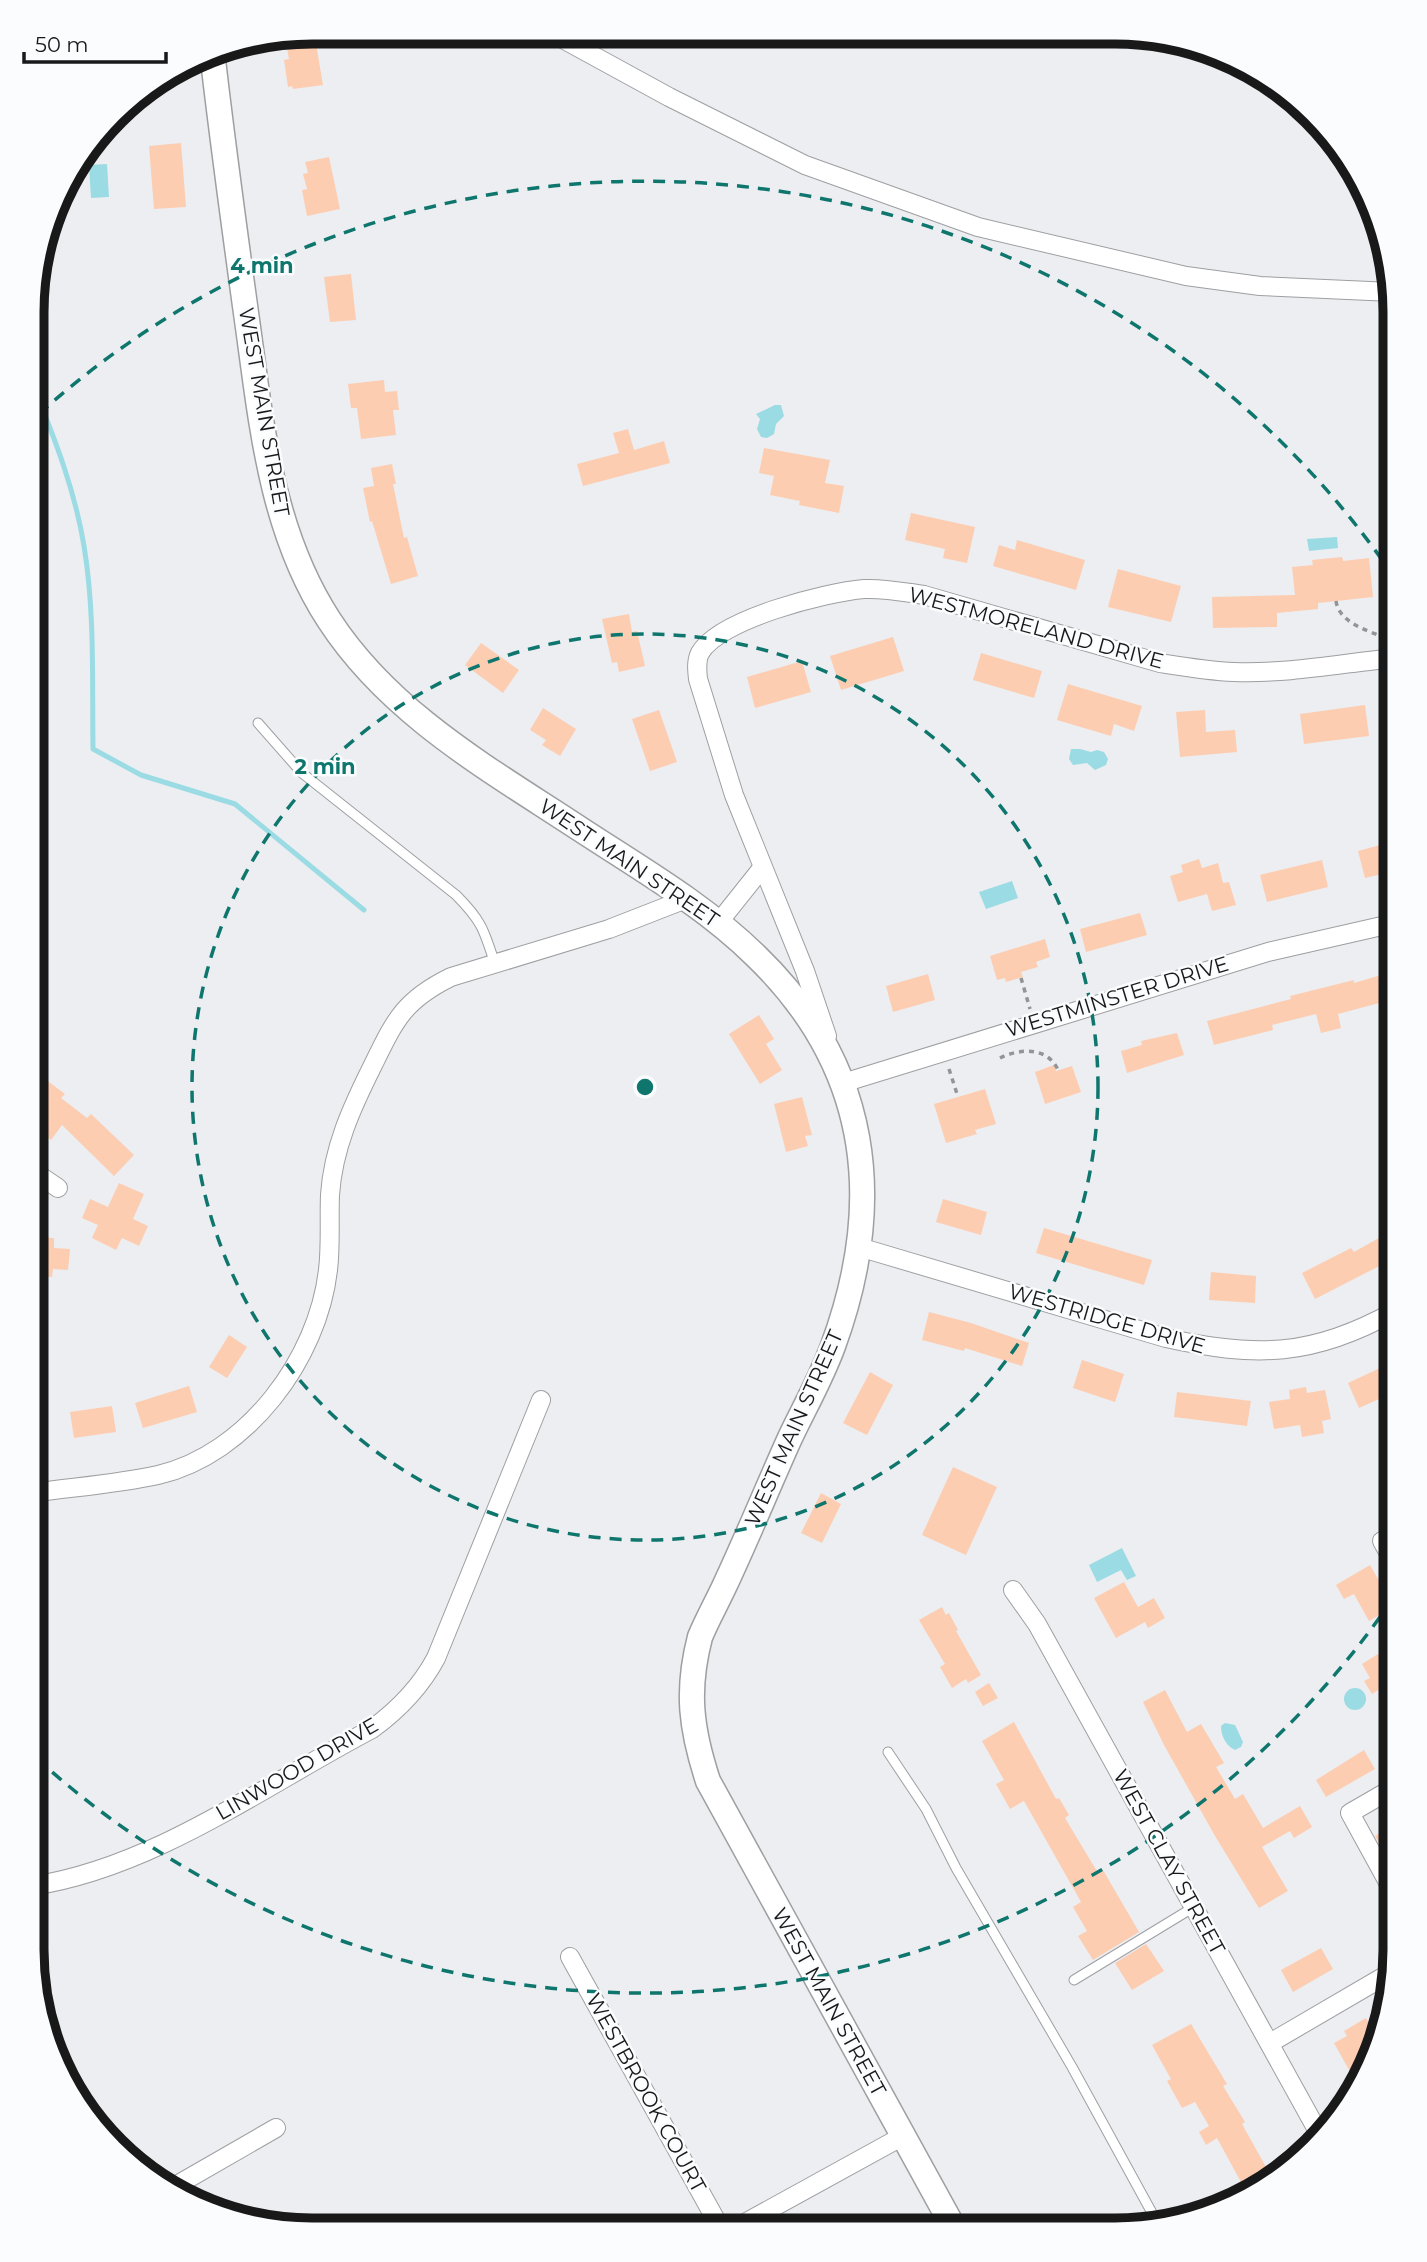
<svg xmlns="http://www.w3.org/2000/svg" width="1427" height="2262" viewBox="0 0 1427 2262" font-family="Montserrat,sans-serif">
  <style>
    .water { fill: #9bdbe4 }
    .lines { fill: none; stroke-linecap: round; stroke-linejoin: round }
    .stream { stroke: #9bdbe4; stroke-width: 5 }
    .building { fill: #fdcdb2 }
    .lane-casing { stroke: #9d9fa1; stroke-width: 11 }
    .street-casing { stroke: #9d9fa1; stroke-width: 20 }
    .secondary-casing { stroke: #9d9fa1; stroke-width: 27 }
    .path { stroke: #939496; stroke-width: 3.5; stroke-dasharray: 5 5; stroke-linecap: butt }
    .lane { stroke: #fff; stroke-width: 9 }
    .street { stroke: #fff; stroke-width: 18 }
    .secondary { stroke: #fff; stroke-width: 24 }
    .ring { fill: none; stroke: #0f766e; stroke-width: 3.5; stroke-dasharray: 12 9 }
    .labels { text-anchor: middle; stroke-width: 5; stroke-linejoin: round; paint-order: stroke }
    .street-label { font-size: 21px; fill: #19191a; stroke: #fafcfe }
    .rim { fill: none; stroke: #19191a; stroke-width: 9 }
    .centre { fill: #0f766e; stroke: #fafcfe; stroke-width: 3.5 }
    .ring-label { font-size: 21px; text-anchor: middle; font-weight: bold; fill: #0f766e; stroke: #fafcfe; stroke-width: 5; stroke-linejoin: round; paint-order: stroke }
  </style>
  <rect width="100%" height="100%" fill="#eceef1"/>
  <g class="water">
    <polygon points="107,164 109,197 91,198 89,165"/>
    <polygon points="775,405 781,405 784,416 776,424 774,434 767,438 761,437 757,429 760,419 756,414"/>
    <polygon points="1337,537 1338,548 1309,551 1307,539"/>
    <polygon points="1071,749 1080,749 1091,752 1097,750 1104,752 1108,759 1106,765 1095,770 1087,763 1073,765 1069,759"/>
    <polygon points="1012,881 1018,898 986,909 979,892"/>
    <polygon points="1122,1548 1136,1576 1127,1580 1121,1570 1097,1582 1089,1565"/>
    <circle cx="1355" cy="1699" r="11"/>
    <path d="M1225,1723L1235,1725L1243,1742L1241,1747L1235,1750C1226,1746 1221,1736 1221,1726Z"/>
  </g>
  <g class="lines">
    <path class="stream" d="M34,388C55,439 75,491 84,546C95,612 92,682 93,749L141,775L235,804L364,910"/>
  </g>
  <g class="building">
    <polygon points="314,32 323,85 293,89 292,86 288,87 284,60 289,59 285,37"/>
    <polygon points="181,143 186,207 154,209 149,146"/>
    <polygon points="329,157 340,209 307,216 302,190 307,189 303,174 308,173 305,162"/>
    <polygon points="351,274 356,320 330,322 324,277"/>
    <polygon points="384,380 385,392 397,391 399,410 393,410 396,435 361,439 357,408 351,408 348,384"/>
    <polygon points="628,429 634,450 664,441 670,463 583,486 577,464 619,453 613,433"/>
    <polygon points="764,448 830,460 825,483 844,486 839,513 799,505 800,501 770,495 774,476 759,473"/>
    <polygon points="392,464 396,484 393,484 404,538 407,537 418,576 391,584 372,521 370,522 363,488 374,486 371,468"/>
    <polygon points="911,513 975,527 967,563 943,558 945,549 905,540"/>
    <polygon points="1017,540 1085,560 1076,590 993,566 999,545 1015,550"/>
    <polygon points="1342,557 1343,561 1369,558 1373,597 1318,603 1318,609 1277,613 1277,627 1213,628 1212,597 1295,595 1292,567 1313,565 1312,560"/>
    <polygon points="1118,569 1181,586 1171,622 1108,607"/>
    <polygon points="629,614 632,632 637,631 645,666 619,672 617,662 612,663 602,619"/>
    <polygon points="893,637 904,671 841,690 830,656"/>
    <polygon points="481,643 519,670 503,693 465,665"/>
    <polygon points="981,653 1042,671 1034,698 973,680"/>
    <polygon points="802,661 811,692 755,708 747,677"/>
    <polygon points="1068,684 1142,706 1134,731 1114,724 1111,736 1057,720"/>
    <polygon points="1365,705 1369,736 1304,744 1300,714"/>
    <polygon points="543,708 576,729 560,756 542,745 546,740 530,730"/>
    <polygon points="659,710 677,762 650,771 632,719"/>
    <polygon points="1205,710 1206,732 1235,730 1237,752 1180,757 1176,712"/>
    <polygon points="1395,841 1395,871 1365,878 1358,851"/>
    <polygon points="1199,859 1202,868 1218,863 1223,883 1229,882 1236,905 1212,911 1207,894 1178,902 1170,876 1183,872 1181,865"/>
    <polygon points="1322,860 1328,887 1267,902 1260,875"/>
    <polygon points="1140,913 1147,935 1086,952 1080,929"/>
    <polygon points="1045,939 1050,957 1036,962 1038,967 1021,972 1023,977 1006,982 1005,978 997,980 990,956"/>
    <polygon points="1395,971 1395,1029 1391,1029 1383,1002 1338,1014 1341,1028 1321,1033 1316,1014 1272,1025 1273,1030 1214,1045 1207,1021 1291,999 1290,996 1354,980 1354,983"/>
    <polygon points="928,974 935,1000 893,1012 886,986"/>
    <polygon points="759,1015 774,1039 766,1044 782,1070 760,1084 729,1034"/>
    <polygon points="1177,1033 1184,1055 1127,1073 1121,1051 1142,1045 1141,1041"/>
    <polygon points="1054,1065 1056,1071 1072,1066 1081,1092 1045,1104 1035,1072"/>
    <polygon points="33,1070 65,1094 61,1098 87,1118 91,1114 134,1155 114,1176 62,1125 51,1140 33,1126 33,1122 41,1111 33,1105"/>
    <polygon points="985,1089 996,1124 975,1130 977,1134 946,1143 934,1104"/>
    <polygon points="802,1097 812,1135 805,1136 808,1146 786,1152 774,1104"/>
    <polygon points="119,1183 144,1194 133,1219 148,1226 139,1246 122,1238 116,1250 92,1238 98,1225 82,1218 90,1199 108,1207"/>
    <polygon points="943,1199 987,1212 981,1235 936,1222"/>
    <polygon points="1044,1228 1152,1260 1144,1285 1036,1253"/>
    <polygon points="1395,1229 1395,1258 1315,1299 1302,1273 1351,1248 1354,1252"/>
    <polygon points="32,1237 54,1238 54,1248 70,1249 68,1270 53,1269 52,1277 32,1276"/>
    <polygon points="1211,1272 1256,1276 1255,1303 1209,1300"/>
    <polygon points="929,1312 971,1323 1029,1343 1022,1366 965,1348 964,1351 922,1340"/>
    <polygon points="229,1335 247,1347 227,1378 209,1367"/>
    <polygon points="1082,1360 1124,1374 1115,1402 1073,1388"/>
    <polygon points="1395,1361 1395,1392 1359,1408 1348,1383"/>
    <polygon points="870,1372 893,1385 867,1435 843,1423"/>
    <polygon points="189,1386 197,1412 143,1428 135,1403"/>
    <polygon points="1306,1387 1307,1393 1325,1390 1331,1419 1322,1421 1324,1433 1302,1437 1300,1425 1274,1429 1269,1402 1290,1399 1289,1390"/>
    <polygon points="1177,1392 1251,1401 1247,1426 1174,1417"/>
    <polygon points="112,1406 116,1432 74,1438 70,1412"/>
    <polygon points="953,1467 997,1487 966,1555 922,1535"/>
    <polygon points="821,1493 841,1504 822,1543 801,1533"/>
    <polygon points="1370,1565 1394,1607 1369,1621 1354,1594 1344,1599 1336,1585"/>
    <polygon points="1124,1582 1138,1607 1154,1598 1165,1618 1148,1628 1145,1622 1116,1638 1094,1598"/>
    <polygon points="942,1607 946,1615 949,1613 958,1630 956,1631 981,1675 968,1683 966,1679 952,1688 940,1667 945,1664 919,1620"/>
    <polygon points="1378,1654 1386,1668 1395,1663 1395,1708 1383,1687 1372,1694 1364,1681 1370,1678 1362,1664"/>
    <polygon points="989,1683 998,1698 983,1706 975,1692"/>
    <polygon points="1165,1690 1187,1732 1201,1724 1224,1763 1216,1767 1235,1799 1243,1794 1263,1828 1300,1806 1312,1827 1294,1838 1290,1831 1262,1847 1288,1891 1259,1908 1215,1836 1164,1745 1143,1702"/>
    <polygon points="1014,1722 1056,1799 1059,1798 1069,1815 1065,1818 1098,1873 1103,1870 1139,1932 1093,1960 1078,1936 1087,1931 1073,1907 1081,1902 1024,1801 1010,1809 996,1784 1004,1780 982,1741"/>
    <polygon points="1364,1750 1375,1769 1326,1797 1316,1780"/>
    <polygon points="1383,1831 1395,1852 1387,1857 1375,1836"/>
    <polygon points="1146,1944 1164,1971 1132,1990 1115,1963"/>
    <polygon points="1321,1948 1333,1969 1293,1992 1281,1970"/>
    <polygon points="1384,2017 1374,2057 1358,2086 1334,2043 1347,2036 1344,2031 1366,2018 1370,2025"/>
    <polygon points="1191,2024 1227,2084 1223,2086 1245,2122 1242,2124 1266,2167 1262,2169 1269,2182 1248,2195 1217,2138 1206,2145 1199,2132 1209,2126 1195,2102 1182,2108 1167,2081 1171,2079 1152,2045"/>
  </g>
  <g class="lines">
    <g class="lane-casing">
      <g id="lane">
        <polyline points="500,32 515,40 527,39 532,32"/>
        <path d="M258,723L302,773L456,895C482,921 484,930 495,964"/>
        <polyline points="888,1752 926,1809 956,1868 1072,2067 1157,2222"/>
        <polyline points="1074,1980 1194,1907"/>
      </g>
    </g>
    <g class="street-casing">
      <g id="street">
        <polyline points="550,32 669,97 805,165 978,227 1186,276 1260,286 1392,292"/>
        <polyline points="719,922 762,868"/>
        <path d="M827,1036L805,971L734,795L698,679C697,670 696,661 700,653C719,619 827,592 864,589C884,588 904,592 924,595L1160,663C1185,667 1209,671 1234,672C1288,674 1343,663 1395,658"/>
        <polyline points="843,1083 1268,952 1395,923"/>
        <polyline points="33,1171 58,1188"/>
        <path d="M859,1247L1166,1338C1256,1358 1313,1357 1395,1311"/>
        <path d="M32,1493C74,1487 117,1484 158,1475C248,1454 318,1358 328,1270C331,1245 329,1220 330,1195C333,1148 352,1107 373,1065C395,1020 404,1000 451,977L609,929L686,899"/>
        <polyline points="1382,1541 1395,1564"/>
        <polyline points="1013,1590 1037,1624 1321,2137"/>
        <path d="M32,1886C153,1868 265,1785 372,1729C398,1710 420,1688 436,1658L541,1400"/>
        <polyline points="1395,1895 1350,1813 1395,1787"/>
        <polyline points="570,1957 721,2229"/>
        <polyline points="1270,2043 1395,1970"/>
        <polyline points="170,2189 276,2128"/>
        <polyline points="734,2229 903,2136"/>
      </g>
    </g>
    <g class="secondary-casing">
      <path id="secondary" d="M212,51C222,139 234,226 246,313C261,418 269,528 329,620C390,714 489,769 580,829C641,869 704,905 756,956C870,1066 886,1201 833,1346C821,1379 804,1408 789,1440C767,1489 747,1538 724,1587C716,1604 707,1620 700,1637C686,1691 691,1729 708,1781L955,2230"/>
    </g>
    <g class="path">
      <path d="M1336,601C1339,624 1372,632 1391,640"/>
      <polyline points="1021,978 1030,1009"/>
      <path d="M1000,1058C1020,1048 1048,1047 1058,1070"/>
      <polyline points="949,1069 958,1097"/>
    </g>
    <use href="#lane" class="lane"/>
    <use href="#street" class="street"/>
    <use href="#secondary" class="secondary"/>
  </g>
  <g class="ring">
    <circle cx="645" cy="1087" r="453"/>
    <path d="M1392 1600A906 906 0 0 1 33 1755M39 414A906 906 0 0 1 1392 574"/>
  </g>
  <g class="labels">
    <g class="street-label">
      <text transform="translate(264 412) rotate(80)" y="7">WEST MAIN STREET</text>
      <text transform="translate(1036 628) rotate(15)" y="7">WESTMORELAND DRIVE</text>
      <text transform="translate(629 863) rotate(34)" y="7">WEST MAIN STREET</text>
      <text transform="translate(1117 997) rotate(-17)" y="7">WESTMINSTER DRIVE</text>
      <text transform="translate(1107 1319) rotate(16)" y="7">WESTRIDGE DRIVE</text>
      <text transform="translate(794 1428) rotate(-66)" y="7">WEST MAIN STREET</text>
      <text transform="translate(297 1769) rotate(-30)" y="7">LINWOOD DRIVE</text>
      <text transform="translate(1169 1862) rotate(61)" y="7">WEST CLAY STREET</text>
      <text transform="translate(829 2002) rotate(61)" y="7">WEST MAIN STREET</text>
      <text transform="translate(646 2093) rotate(61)" y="7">WESTBROOK COURT</text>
    </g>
  </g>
  <path d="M0 0H1427V2262H0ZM312 44H1115A268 268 0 0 1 1383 312V1950A268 268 0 0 1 1115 2218H312A268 268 0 0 1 44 1950V312A268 268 0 0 1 312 44Z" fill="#fafcfe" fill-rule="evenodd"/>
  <path class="rim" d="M312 44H1115A268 268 0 0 1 1383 312V1950A268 268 0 0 1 1115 2218H312A268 268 0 0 1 44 1950V312A268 268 0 0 1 312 44Z"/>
  <circle cx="645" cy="1087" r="10" class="centre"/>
  <g class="ring-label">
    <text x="262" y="273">4 min</text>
    <text x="325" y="774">2 min</text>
  </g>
  <path d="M24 52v10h142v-10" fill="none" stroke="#19191a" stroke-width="3.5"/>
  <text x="35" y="52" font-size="21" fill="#19191a" stroke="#fafcfe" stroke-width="5" paint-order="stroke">50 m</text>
</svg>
